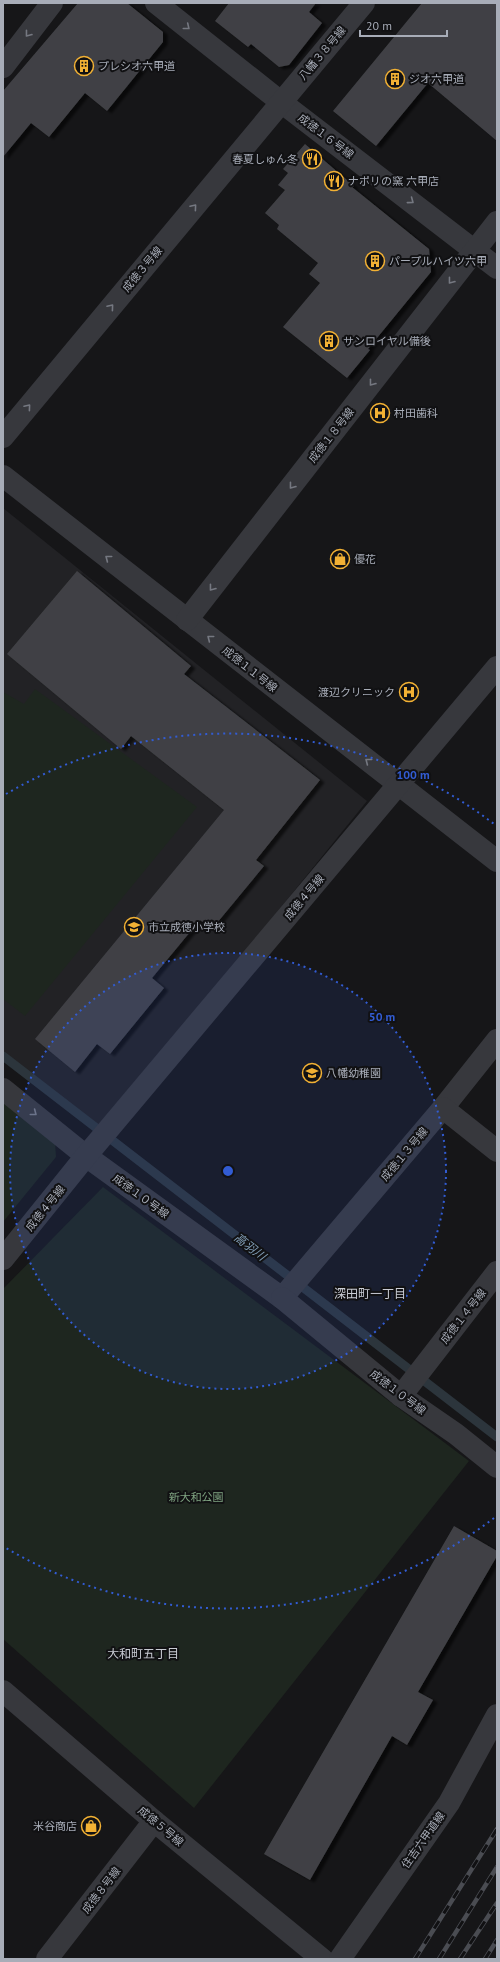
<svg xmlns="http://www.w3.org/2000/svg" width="500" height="1962" viewBox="0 0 500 1962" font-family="'PT Sans','Noto Sans JP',sans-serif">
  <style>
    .built { fill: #222225 }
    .green { fill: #1e261f }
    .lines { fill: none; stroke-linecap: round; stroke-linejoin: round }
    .stream { stroke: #2c353c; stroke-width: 9 }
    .building { fill: #404145; filter: url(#shadow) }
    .minor { stroke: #37383d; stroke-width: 22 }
    .rail-casing { stroke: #4a4c52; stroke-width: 4.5 }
    .rail { stroke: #111113; stroke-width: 3; stroke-dasharray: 9; stroke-linecap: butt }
    .oneway { stroke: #757881 }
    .ring { fill: none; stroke: #325cd3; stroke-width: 2; stroke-dasharray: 2 4 }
    .labels { text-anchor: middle; stroke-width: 4; stroke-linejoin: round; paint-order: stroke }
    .street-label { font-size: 11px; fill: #a8adb8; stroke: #111113 }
    .poi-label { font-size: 11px; fill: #a8adb8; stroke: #111113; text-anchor: start }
    .park-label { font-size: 11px; fill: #7fa381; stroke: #111113 }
    .water-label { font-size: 12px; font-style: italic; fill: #7f9bb3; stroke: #111113 }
    .neighbourhood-label { font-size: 12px; fill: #c9ccd4; stroke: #111113 }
    .centre { fill: #325cd3; stroke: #111113; stroke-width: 2 }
    .ring-label { font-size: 12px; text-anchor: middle; font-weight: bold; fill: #325cd3; stroke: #111113; stroke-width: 4; stroke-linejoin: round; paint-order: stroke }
  </style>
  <defs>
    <filter id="shadow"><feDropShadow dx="4.5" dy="2.5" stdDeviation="1" flood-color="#0009"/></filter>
  </defs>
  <rect width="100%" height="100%" fill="#161618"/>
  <polygon class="built" points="3,508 367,801 102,1128 3,1052"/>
  <g class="green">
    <polygon points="35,689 197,807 25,1016 3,999 3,692 24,704"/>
    <polygon points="3,1101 55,1141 56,1157 3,1222"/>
    <polygon points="103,1187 469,1461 194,1808 3,1639 3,1289"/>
  </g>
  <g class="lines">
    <polyline class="stream" points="3,1056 497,1437"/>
  </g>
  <g class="building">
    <polygon points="78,3 127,3 163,32 163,42 107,111 85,93 49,137 31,123 3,157 3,91"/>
    <polygon points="229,3 316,3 309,12 322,23 289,65 279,67 251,44 248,47 215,21"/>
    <polygon points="422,3 497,3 497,141 428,83 376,146 333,111"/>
    <polygon points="305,144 354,186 352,187 429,249 431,272 368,349 370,350 347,378 283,327 320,283 309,274 318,263 277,229 279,225 265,213 285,190 278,185 288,173 283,169"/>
    <polygon points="77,571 191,666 184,674 320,780 256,860 264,866 212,929 200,920 152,978 164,988 110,1054 97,1044 75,1072 35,1039 224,810 131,736 121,749 7,654"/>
    <polygon points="454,1526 497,1551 497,1556 418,1692 433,1700 407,1745 392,1736 310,1880 264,1854"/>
  </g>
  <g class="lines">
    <g class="minor">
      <polyline points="156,3 281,102 497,268"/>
      <polyline points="3,67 52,3"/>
      <polyline points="3,437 364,3"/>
      <polyline points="3,476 497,861"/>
      <polyline points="187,620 497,222"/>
      <polyline points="3,1089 86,1156 282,1298 443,1108 497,1040"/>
      <polyline points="443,1108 497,1151"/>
      <polyline points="3,1259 86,1156 497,667"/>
      <polyline points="282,1298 401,1396 456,1434 497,1467"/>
      <polyline points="401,1396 497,1272"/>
      <polyline points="3,1691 154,1821 322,1959"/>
      <polyline points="47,1959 154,1821"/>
      <polyline points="340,1959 449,1803 497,1715"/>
    </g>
    <g class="rail-casing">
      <g id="rail">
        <polyline points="415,1959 497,1829"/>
        <polyline points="439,1959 497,1867"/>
        <polyline points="460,1959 497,1903"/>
        <polyline points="485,1959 497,1940"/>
      </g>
    </g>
    <use href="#rail" class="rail"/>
  </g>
  <defs><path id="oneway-chevron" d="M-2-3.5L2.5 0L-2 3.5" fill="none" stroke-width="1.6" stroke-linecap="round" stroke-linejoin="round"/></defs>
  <g class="oneway">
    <use href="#oneway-chevron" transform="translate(187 27) rotate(39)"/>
    <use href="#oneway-chevron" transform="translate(28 34) rotate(128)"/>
    <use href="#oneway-chevron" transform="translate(411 201) rotate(37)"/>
    <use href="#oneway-chevron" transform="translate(194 207) rotate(-50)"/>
    <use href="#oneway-chevron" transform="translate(451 281) rotate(128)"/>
    <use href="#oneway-chevron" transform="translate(111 307) rotate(-50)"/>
    <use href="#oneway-chevron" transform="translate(372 383) rotate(128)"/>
    <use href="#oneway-chevron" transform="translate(28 407) rotate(-50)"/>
    <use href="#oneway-chevron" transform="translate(292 486) rotate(128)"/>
    <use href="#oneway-chevron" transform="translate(108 558) rotate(-142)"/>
    <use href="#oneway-chevron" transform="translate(212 588) rotate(128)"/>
    <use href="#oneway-chevron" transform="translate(210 638) rotate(-142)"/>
    <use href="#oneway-chevron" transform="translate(368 761) rotate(-142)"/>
    <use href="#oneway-chevron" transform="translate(34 1113) rotate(38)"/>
  </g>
  <circle cx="228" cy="1171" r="218" fill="#325cd3" fill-opacity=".12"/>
  <g class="ring">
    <circle cx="228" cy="1171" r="218"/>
    <path d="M494 1518A437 437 0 0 1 6 1548M6 794A437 437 0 0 1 494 824"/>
  </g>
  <defs>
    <g id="building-ring" transform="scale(1)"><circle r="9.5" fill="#111113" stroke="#f2b134" stroke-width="1.5"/><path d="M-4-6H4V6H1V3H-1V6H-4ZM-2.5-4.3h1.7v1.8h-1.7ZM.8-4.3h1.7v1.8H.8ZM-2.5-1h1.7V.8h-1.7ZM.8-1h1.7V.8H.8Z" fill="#f2b134"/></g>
    <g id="restaurant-ring" transform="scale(1)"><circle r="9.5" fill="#111113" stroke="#f2b134" stroke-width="1.5"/><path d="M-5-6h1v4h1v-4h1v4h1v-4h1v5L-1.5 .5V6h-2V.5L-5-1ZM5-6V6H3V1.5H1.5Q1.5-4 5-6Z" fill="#f2b134"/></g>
    <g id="hospital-ring" transform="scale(1)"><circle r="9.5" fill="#111113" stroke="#f2b134" stroke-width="1.5"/><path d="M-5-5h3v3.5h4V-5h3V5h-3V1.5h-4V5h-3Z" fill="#f2b134"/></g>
    <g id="shop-ring" transform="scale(1)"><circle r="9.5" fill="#111113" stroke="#f2b134" stroke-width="1.5"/><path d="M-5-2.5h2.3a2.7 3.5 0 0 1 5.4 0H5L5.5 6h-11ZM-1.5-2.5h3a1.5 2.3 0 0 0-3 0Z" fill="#f2b134"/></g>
    <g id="school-ring" transform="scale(1)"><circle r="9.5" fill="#111113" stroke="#f2b134" stroke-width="1.5"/><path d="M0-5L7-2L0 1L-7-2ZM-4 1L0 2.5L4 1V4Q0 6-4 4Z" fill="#f2b134"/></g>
  </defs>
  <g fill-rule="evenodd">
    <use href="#building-ring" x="84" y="66"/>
    <use href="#building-ring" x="395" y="79"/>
    <use href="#restaurant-ring" x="312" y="159"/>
    <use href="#restaurant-ring" x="334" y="181"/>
    <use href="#building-ring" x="375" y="261"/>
    <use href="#building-ring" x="329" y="341"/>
    <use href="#hospital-ring" x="380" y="413"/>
    <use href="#shop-ring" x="340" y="559"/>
    <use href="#hospital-ring" x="409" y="692"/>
    <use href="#school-ring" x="134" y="927"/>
    <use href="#school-ring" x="312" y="1073"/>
    <use href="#shop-ring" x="91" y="1826"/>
  </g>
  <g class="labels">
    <g class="street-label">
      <text transform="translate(322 53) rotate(-50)" y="4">八幡３８号線</text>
      <text transform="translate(326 136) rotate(37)" y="4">成徳１６号線</text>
      <text transform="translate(142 269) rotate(-50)" y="4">成徳３号線</text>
      <text transform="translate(331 435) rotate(-52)" y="4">成徳１８号線</text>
      <text transform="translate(250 669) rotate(38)" y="4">成徳１１号線</text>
      <text transform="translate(304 897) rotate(-50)" y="4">成徳４号線</text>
      <text transform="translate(404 1154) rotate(-50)" y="4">成徳１３号線</text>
      <text transform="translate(141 1196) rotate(36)" y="4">成徳１０号線</text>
      <text transform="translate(45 1208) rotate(-51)" y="4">成徳４号線</text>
      <text transform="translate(463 1316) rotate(-52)" y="4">成徳１４号線</text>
      <text transform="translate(398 1392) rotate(37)" y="4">成徳１０号線</text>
      <text transform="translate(161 1826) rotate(40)" y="4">成徳５号線</text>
      <text transform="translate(423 1840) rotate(-55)" y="4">住吉六甲道線</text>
      <text transform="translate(101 1890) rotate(-52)" y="4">成徳８号線</text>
    </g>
    <g class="poi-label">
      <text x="98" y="70">プレシオ六甲道</text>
      <text x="409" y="83">ジオ六甲道</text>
      <text x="298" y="163" text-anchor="end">春夏しゅん冬</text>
      <text x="348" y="185">ナポリの窯 六甲店</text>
      <text x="389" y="265">パープルハイツ六甲</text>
      <text x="343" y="345">サンロイヤル備後</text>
      <text x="394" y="417">村田歯科</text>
      <text x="354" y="563">優花</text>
      <text x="395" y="696" text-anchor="end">渡辺クリニック</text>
      <text x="148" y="931">市立成徳小学校</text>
      <text x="326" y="1077">八幡幼稚園</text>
      <text x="77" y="1830" text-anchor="end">米谷商店</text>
    </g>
    <g class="park-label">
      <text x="196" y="1501">新大和公園</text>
    </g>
    <g class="water-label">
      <text transform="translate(250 1247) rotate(38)" y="4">高羽川</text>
    </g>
    <g class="neighbourhood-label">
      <text x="370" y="1298">深田町一丁目</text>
      <text x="143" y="1658">大和町五丁目</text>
    </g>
  </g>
  <circle cx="228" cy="1171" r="6" class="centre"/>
  <g class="ring-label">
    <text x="413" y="779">100 m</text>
    <text x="382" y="1021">50 m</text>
  </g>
  <rect width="500" height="1962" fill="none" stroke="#a8adb8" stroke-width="8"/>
  <path d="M360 30v6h87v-6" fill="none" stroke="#a8adb8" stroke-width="2"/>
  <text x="366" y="30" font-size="12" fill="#a8adb8" stroke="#111113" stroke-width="3" paint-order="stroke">20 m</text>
</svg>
